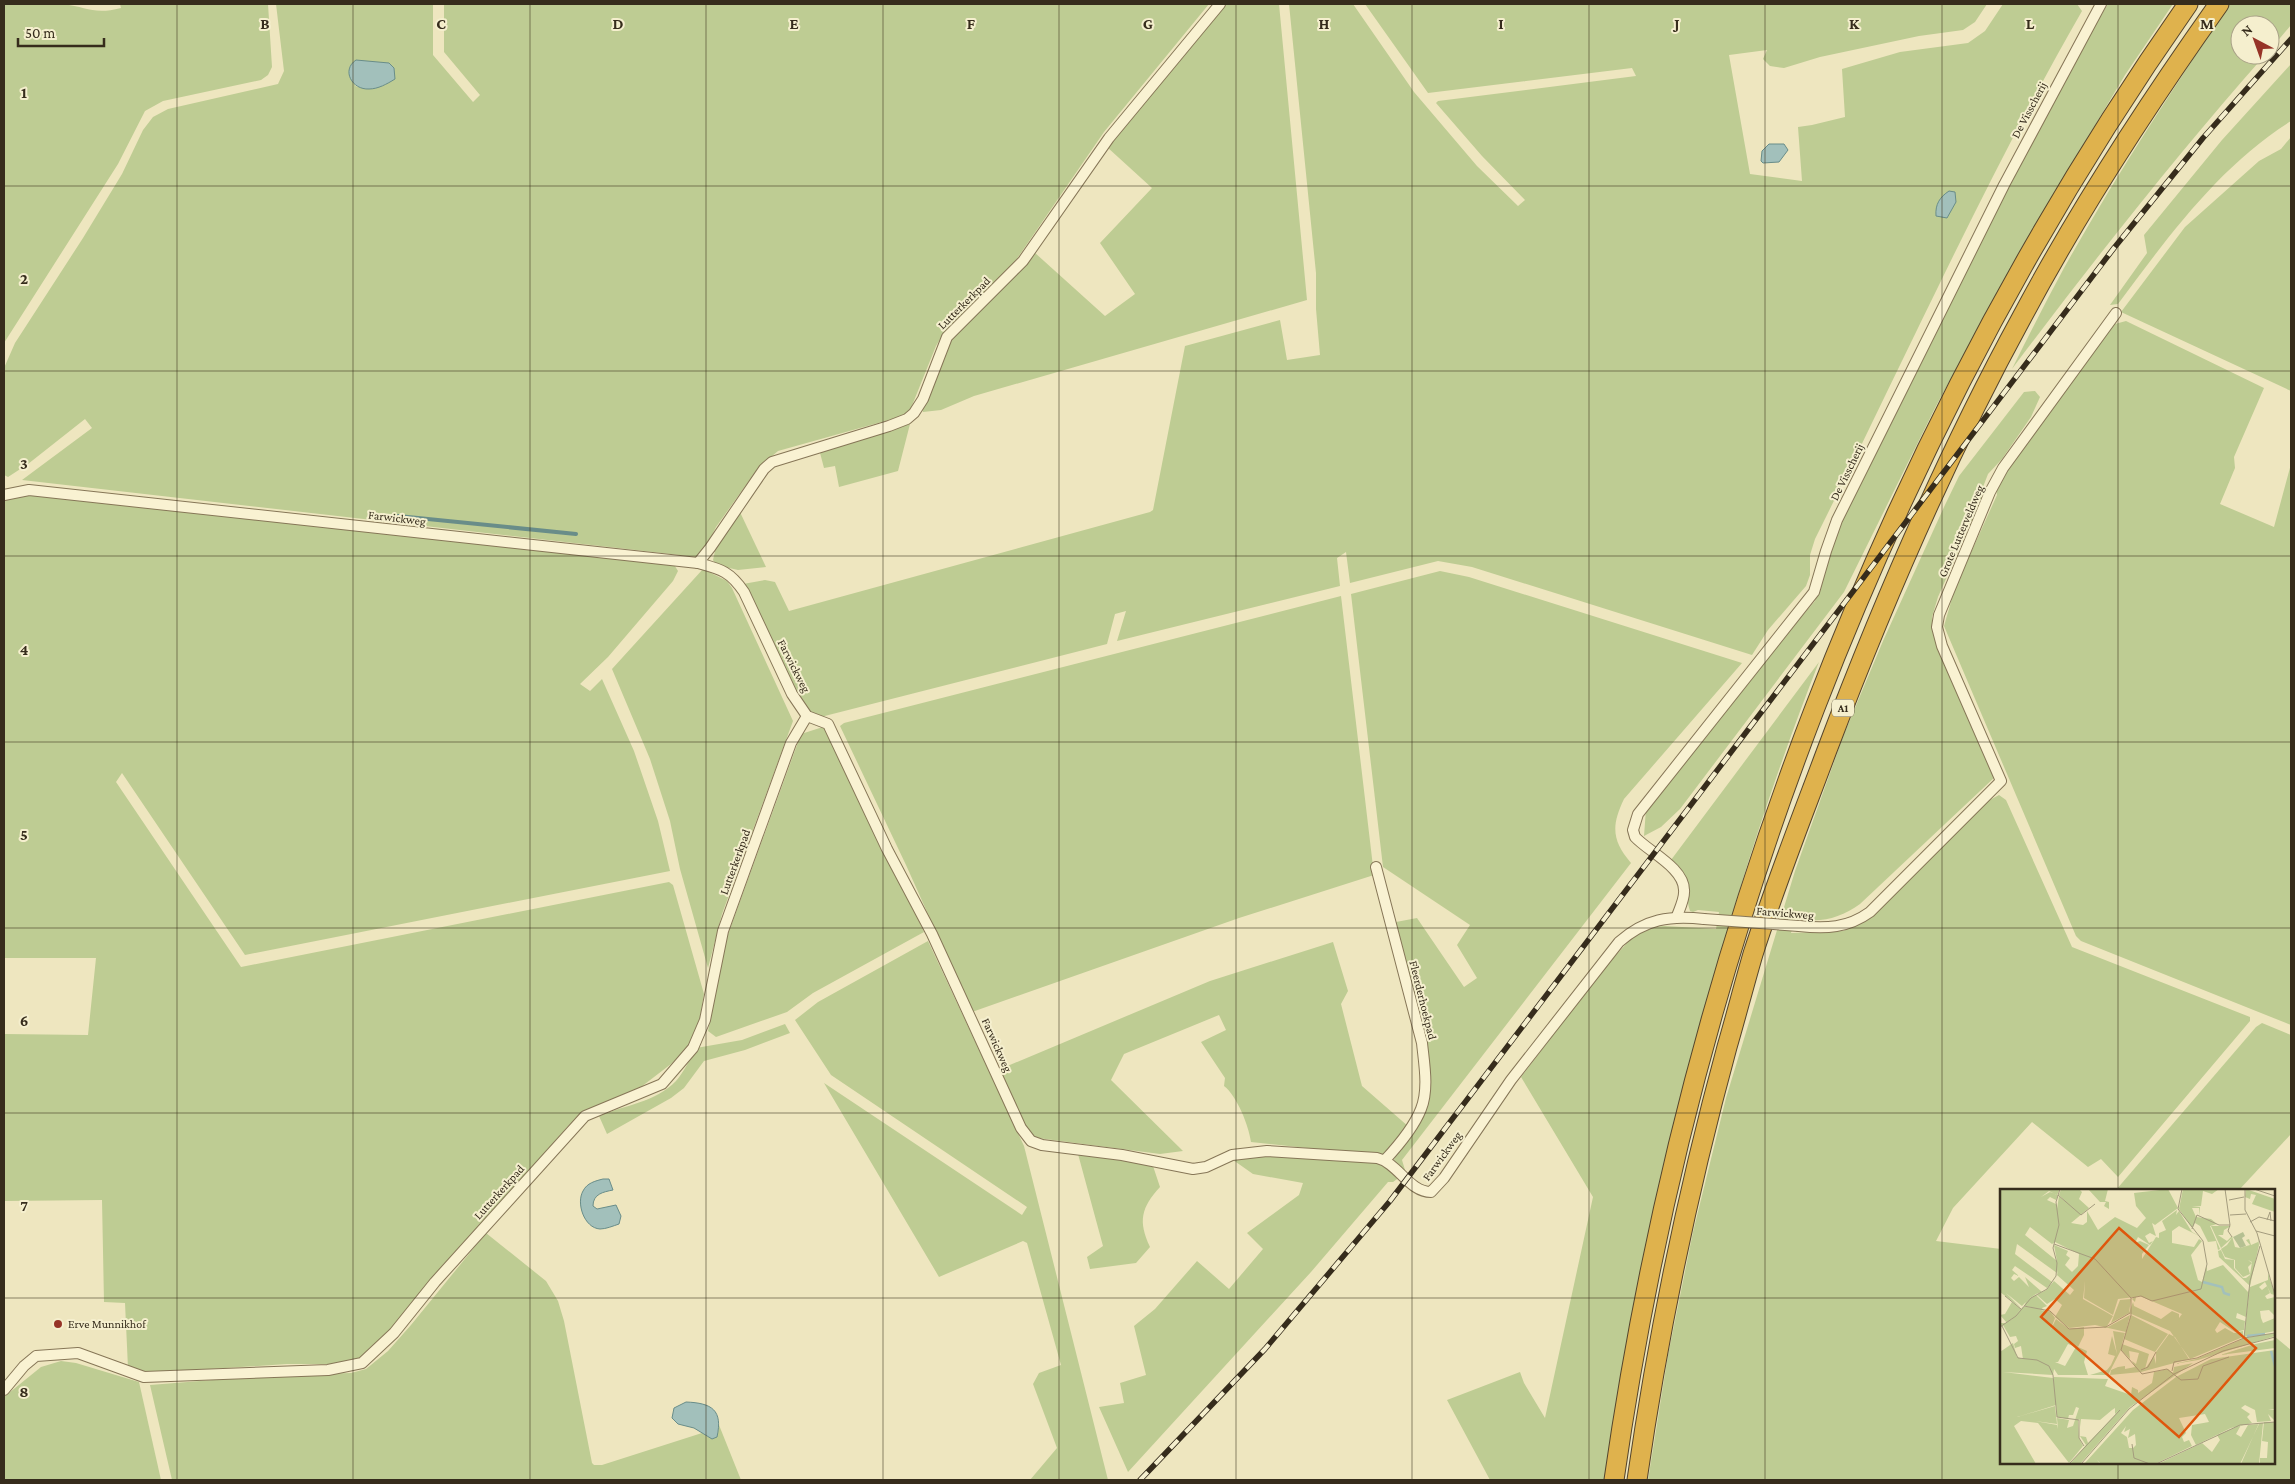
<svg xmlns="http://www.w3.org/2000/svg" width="2295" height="1484" viewBox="0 0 2295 1484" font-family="'Crimson Pro',serif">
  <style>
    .green { fill: #becc93; fill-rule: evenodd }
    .water { fill: #a2c0bb; stroke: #698d89 }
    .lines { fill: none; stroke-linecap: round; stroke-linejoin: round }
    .stream { stroke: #698d89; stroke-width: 4 }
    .minor-casing { stroke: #867657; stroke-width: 12 }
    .motorway-casing { stroke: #54442c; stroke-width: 21 }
    .minor { stroke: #f9f2d2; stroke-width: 10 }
    .motorway { stroke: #dfb24d; stroke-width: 19 }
    .rail-casing { stroke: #362c1c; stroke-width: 5.5 }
    .rail { stroke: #f5efce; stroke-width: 4; stroke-dasharray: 11; stroke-linecap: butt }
    .minor-bridge-casing { stroke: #867657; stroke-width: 12; stroke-linecap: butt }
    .minor-bridge { stroke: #f9f2d2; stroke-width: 10 }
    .grid { fill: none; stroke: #362c1c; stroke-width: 1; stroke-opacity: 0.55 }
    .poi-dot { fill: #963427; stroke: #f5efce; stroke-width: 2 }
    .labels { text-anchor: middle; stroke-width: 4; stroke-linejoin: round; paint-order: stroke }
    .shield { fill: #f5efce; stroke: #6f6651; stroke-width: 1 }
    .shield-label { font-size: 11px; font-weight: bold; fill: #362c1c }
    .street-label { font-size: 12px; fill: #362c1c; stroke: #f5efce }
    .poi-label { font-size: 12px; fill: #362c1c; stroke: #f5efce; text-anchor: start }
    .inset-river { fill: none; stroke: #a2c0bb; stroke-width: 2.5 }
    .inset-road { fill: none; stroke: #a49c7e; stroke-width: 1 }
    .view { fill: #df570d; fill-opacity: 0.15; stroke: #df570d; stroke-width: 2.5 }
    .inset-edge { fill: none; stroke: #362c1c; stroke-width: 2.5 }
    .grid-label { font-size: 16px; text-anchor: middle; font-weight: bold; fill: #362c1c; stroke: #f5efce; stroke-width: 4; stroke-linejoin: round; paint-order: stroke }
  </style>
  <rect width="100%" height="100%" fill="#eee6bf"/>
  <g class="green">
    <path d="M4,4C23,4 44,1 63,4C87,7 94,15 121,8L120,4H268L272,67L268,75L261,80L163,101L145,111L118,164L4,343Z"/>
    <path d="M276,4H433V55L473,102L480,95L444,52V4H1209L1104,132L1014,263L943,334L936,346L911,408L903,416L778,451L758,468L716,527L706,547L697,557L22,480L92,428L85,419L28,464L8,477L4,475V368L15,343L83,238L122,174L143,130L153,117L168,109L278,84L284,71ZM363,61L371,63L385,85L368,89L355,86Z"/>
    <polygon points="1223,4 1279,4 1307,300 974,396 941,410 923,412 922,408 951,340 1034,252 1105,316 1135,294 1100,243 1152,188 1107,147"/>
    <path d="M1289,4H1353L1414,92L1477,166L1518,206L1525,200L1482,156L1436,103L1438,101L1636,76L1632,68L1428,93L1365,4H1987L1975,22L1963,30L1919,36L1820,57L1784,68L1770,66L1763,59L1767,50L1729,55L1750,174L1802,181L1798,127L1812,125L1845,117L1842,69L1900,52L1968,43L1985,31L2003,4H2077L2082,11C1984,182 1903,363 1815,539L1810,555V575L1806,586L1768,630L1752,655L1472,567L1438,561L1350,583L1346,552L1337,558L1340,586L1117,641L1126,611L1115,614L1107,644L805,721L743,584L765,580L775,582L789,611L1150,512L1153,510L1185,346L1280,320L1287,360L1320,355L1316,309V273Z"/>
    <polygon points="2108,4 2173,4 2125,75 2023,246 1936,406 1844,592 1680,809 1661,827 1644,836 1646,809 1755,671 1815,601 1839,528 2001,197 2065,75"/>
    <path d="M2230,4H2291V25L2270,50V25H2240V55H2265C2176,156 2093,261 2012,369C2029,335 2046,301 2064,268C2115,177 2172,90 2230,4Z"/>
    <path d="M2291,64V121C2219,166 2168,237 2118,304L2110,305L2147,253L2144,235L2222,140Z"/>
    <polygon points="2291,137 2291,391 2121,312 2185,227 2259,161 2281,149"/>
    <polygon points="2126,321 2264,388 2234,457 2235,468 2220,504 2274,527 2291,464 2291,1025 2081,941 2076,936 1944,626 1955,588 1997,495 1996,488 2000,480 2107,331 2115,324"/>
    <path d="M2035,391L2040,397L2031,417L2002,459L1988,474L1983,487L1984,493L1938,597L1932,617L1934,637L1996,776L1860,904C1840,918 1820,924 1796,918L1791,933L1843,931L1867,919L1988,801L1999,795L2006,800L2072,947L2250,1017V1021L2118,1177L2101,1159L2088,1167L2032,1122L1953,1208L1936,1241L2001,1249V1463H2274V1336L2291,1350V1480H1648L1668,1355L1693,1232L1726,1098L1795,871L1844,734L1883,641L1944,507L1959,476L2024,392Z"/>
    <polygon points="910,424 898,471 839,487 835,466 824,468 819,449"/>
    <polygon points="30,492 673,563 678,571 673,581 608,657 580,684 590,691 602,679 634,751 658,821 670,871 245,955 122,773 116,782 241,967 669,882 673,885 704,994 698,1029 687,1049 671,1064 641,1087 599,1106 580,1116 568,1126 511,1192 449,1259 387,1336 360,1360 338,1364 287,1364 149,1373 128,1368 125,1303 104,1302 102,1200 4,1201 4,1034 88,1035 96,958 4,958 4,499"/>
    <polygon points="739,510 766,567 738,570 716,565 713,560 715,551"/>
    <polygon points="703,569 727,581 732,588 793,721 722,914 708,968 680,869 670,821 650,759 612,669"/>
    <path d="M1440,571L1469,577L1742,663L1624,799C1611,826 1612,841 1631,863L1402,1160L1405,1170L1403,1173L1394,1160L1395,1154L1416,1125L1427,1076L1428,1047L1396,922L1417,918L1464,987L1477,978L1457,945L1470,925L1383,867L1351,594Z"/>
    <polygon points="1341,596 1374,875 1239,918 972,1012 906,865 840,726 844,723"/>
    <path d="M1819,662C1759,814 1713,971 1674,1129C1645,1245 1620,1362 1605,1480H1490L1447,1400L1520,1372L1524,1383L1545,1418L1593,1197L1521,1077L1606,966L1638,931L1650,927L1665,926L1716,929L1719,912L1698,910L1693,912L1690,911C1681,883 1699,885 1671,860Z"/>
    <polygon points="826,726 924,932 813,993 787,1012 716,1037 708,1031 727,937 801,734"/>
    <polygon points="928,941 1024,1146 1108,1480 1030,1480 1057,1448 1033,1384 1039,1373 1061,1365 1027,1243 1023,1241 939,1277 824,1083 1022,1215 1027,1207 831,1075 795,1020 818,1002"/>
    <path d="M1333,942L1348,991L1341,1004L1362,1086L1409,1127L1385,1155H1372L1251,1142C1249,1126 1237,1096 1224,1086L1225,1078L1201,1042L1226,1030L1219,1015L1124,1054L1111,1080L1183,1151L1160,1154L1030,1137L998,1070L1210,981Z"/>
    <polygon points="2262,1023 2291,1035 2291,1134 2239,1190 2116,1190 2256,1027"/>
    <path d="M785,1024L790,1033L745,1050L704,1061L684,1088L671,1098L607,1134L599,1116C625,1105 656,1102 676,1081C684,1072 690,1059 696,1048L742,1040Z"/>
    <path d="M1078,1154L1152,1163L1160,1187C1141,1208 1138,1221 1150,1247L1136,1263L1090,1269L1087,1257L1103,1246Z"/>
    <polygon points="1232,1154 1378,1162 1400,1177 1393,1182 1388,1182 1311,1272 1128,1472 1099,1407 1124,1403 1120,1383 1146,1375 1134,1326 1155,1309 1197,1261 1229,1289 1263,1249 1247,1233 1299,1195 1303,1183 1253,1174 1226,1155"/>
    <polygon points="486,1233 546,1281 558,1301 564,1321 592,1463 594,1465 602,1465 702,1433 708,1437 718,1432 719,1425 741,1480 172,1480 150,1385 275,1375 351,1373 366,1369 388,1351 411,1325"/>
    <polygon points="61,1361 76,1363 139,1382 161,1480 4,1480 4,1397 41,1367"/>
  </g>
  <g class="water">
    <path d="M356,60L389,63L394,68L395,79C387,84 378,89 369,89C352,90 341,70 356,60Z"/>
    <polygon points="1769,144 1784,144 1788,150 1779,162 1763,163 1761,161 1762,151"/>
    <path d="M1949,191L1955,192L1956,202L1947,218L1936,216C1935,204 1940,197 1949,191Z"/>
    <path d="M603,1179H609L613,1190C603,1192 593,1194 593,1206L597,1209L616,1205L621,1216L619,1224C613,1226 606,1229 600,1229C584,1228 576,1203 583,1191C587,1183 595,1181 603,1179Z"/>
    <path d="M686,1402C712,1403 723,1410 717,1437L712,1439L694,1428L678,1424L672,1418L674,1408Z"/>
  </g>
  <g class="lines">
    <polyline class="stream" points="398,516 576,534"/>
    <g class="minor-casing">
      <g id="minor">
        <path d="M4,495L29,490L698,563C720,569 730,571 744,592L792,694L807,716L828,724L887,849L932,934L1021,1128L1031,1141L1042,1145L1122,1155L1193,1169L1206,1167L1232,1155L1267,1151L1377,1158C1398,1163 1409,1192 1431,1192L1444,1178L1511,1080L1619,942C1645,919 1670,915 1704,919"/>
        <polyline points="698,563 710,548 764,469 772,462 889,426 907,419 914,413 923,399 947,337 1023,261 1109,138 1220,4"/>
        <path d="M1376,867L1422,1043C1424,1063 1429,1089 1421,1109C1414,1127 1398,1146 1385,1160"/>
        <path d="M1677,916C1680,908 1685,898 1684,890C1684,868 1649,852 1635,837L1633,830L1638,814L1814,592L1826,551L1837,520L2004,185L2101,4"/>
        <path d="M1799,926C1826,929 1848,928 1870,912L2001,781L1942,646L1937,627L1939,615L1990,492L2003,468L2116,313"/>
        <polyline points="4,1390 24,1366 36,1356 78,1353 144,1377 328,1370 362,1363 394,1333 435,1282 585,1116 662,1084 693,1048 705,1020 723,931 791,743 807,716"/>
      </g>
    </g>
    <g class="motorway-casing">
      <g id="motorway">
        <path d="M1614,1480C1689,955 1883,439 2188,4"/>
        <path d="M1637,1480C1658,1334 1688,1190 1727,1047C1736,1016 1744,985 1753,954C1775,885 1802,817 1827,750C1883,602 1946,456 2022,317C2080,208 2148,104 2219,4"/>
      </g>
    </g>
    <use href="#minor" class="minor"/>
    <use href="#motorway" class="motorway"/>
    <g class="rail-casing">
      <polyline id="rail" points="1140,1480 1265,1349 1390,1201 2114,248 2203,138 2291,39"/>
    </g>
    <use href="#rail" class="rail"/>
    <g class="minor-bridge-casing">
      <polyline id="minor-bridge" points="1704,919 1799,926"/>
    </g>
    <use href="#minor-bridge" class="minor-bridge"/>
  </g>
  <path class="grid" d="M177,4V1480M353,4V1480M530,4V1480M706,4V1480M883,4V1480M1059,4V1480M1236,4V1480M1412,4V1480M1589,4V1480M1765,4V1480M1942,4V1480M2118,4V1190M4,186H2291M4,371H2291M4,556H2291M4,742H2291M4,928H2291M4,1113H2291M4,1298H2001M2274,1298H2291M2118,1463V1480"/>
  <circle class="poi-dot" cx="58" cy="1324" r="5"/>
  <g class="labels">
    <rect class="shield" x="1832" y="699.5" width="22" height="17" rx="4"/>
    <g class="shield-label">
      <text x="1843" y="712">A1</text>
    </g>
    <g class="street-label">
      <text transform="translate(2029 110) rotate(-62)" y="4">De Visscherij</text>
      <text transform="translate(964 303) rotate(-45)" y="4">Lutterkerkpad</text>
      <text transform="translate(1847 472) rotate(-64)" y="4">De Visscherij</text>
      <text transform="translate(397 518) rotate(7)" y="4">Farwickweg</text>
      <text transform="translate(1961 531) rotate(-67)" y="4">Grote Lutterveldweg</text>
      <text transform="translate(794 666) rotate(63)" y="4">Farwickweg</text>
      <text transform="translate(735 862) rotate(-70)" y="4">Lutterkerkpad</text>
      <text transform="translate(1785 913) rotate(5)" y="4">Farwickweg</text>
      <text transform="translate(1423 1000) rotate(76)" y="4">Fleerderhoekpad</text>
      <text transform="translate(997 1045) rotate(66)" y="4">Farwickweg</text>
      <text transform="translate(1442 1156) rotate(-54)" y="4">Farwickweg</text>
      <text transform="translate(499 1192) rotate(-48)" y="4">Lutterkerkpad</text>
    </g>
    <g class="poi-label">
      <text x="68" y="1328">Erve Munnikhof</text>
    </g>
  </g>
  <g transform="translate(2000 1189)">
    <rect width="275" height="275" fill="#eee6bf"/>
    <path d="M0,0H60L57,6L49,2L41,8L50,3L58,6L56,11L50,8L47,11L56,15L57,20L59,7L68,15L59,6L61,0H79L82,3L79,10L89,19L71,34L83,36L87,33V22L98,41L115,28L137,39L146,29L136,17L134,4L168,0L178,19L155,36L152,34L156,47L150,44L145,47L149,54L153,52L150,56L138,48L135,54L140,52L149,56L142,65V70L156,48L159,49V44L166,41L162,32L177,21L176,26L179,22L192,43L201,48L179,37L172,42V54L194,58L199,50L202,52L191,66L198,91L202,93L207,76V82L223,76L248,103L250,98L246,128L237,124L236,129L245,132L244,141L235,143L220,133L215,141L217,144L225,139L234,144L243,142V148L190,170L170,142L129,124L133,113L134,117L161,130L172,122L179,125V129L182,125L140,107L136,108L135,113L132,110L135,108L118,110L113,126L84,109L85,92L83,110L113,127L106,139L130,126L126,143L95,136L69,139L55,128L62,116L55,110L47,115L37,106L46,101L54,92L70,106L74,101L57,86L58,81L57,84L17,55L15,65L52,93L47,99L15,77L12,81L19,87L14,85L11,89L14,92L19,88L29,98L25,88L42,103L36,105L30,99L36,105L30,109L36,106L47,117L42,119L44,122L38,120L51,123L55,129L50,142L56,130L69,140L84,138V146L78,158L87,162L84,173L88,186H58L54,180L53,186L3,183L53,189L54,192V188L108,190L105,197L131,206L132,198L138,201V204L152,194L154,183L168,180L173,184L174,178L193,174L130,218L80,275H70L86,256L80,247L86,248L88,254L120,221L115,225V219L112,221L100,231L81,230L80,238V231L78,230L79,249L83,257L69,274L38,234L21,232L14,237L36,275H0V163L13,154L17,168L23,170L21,157L15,159L14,155L18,152L16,147L10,148L3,136L0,138V134H7L0,126L5,125L12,113L21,120L11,131L23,118H31L24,117L26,113L22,117L6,104L21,119L0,103ZM30,38L52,55L55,53L79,65L78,77L72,83L65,76L70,69L66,66L68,62L54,56L57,72L25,46ZM68,155L76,158L65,177L55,173H58ZM56,216L57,228L68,230L69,226H73L76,218L79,219L73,237L67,239L69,231L57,229L58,240L57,236L35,232L57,235L55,217L17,228ZM88,0H108L105,12L109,13V20L104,17L106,13H100ZM183,0H219L212,5L203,2L201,17L192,18H200L199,27V19H192L196,28L211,30L217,35L210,37L220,60L218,61L216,52L208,53L200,37L195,34L192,39L179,20ZM246,0L275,10V23L252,15L256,6L251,5L250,10L245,8ZM211,37H231L224,41L223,46H218L227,52L232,47L235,58L240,59L250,56L246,51L249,50L251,56L258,53V48L259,56L250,97L219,68L218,62L221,61L225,70L234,71V79L243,89H246L250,86L252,73L248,71L252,74L248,78L250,85L243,88L235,79V71L225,68L221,60L227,56L232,49L221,59ZM268,84L275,106L271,105L265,93L259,98L262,101L267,97L270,104L265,107L267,110L275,108V127L269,121L260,122L261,129L263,134L275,129V142L244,148L250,98L268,91ZM131,110L129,124L111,134L120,111ZM131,126L168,145L155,163L124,150ZM113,142L125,144L122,155L149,165L145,180L154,167L156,175V163L169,145L175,148L189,170L141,183L110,186L111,181L118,178L125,177V180L135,178L132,172L136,175L139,164L129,162L130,170L121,161L108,186H90L107,181L111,176L115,167L108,165L112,147L117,165ZM275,144V147L198,171L174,175L196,170L245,149ZM275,151V159L220,166L255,155ZM275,161V220L268,221H275V232L268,225L271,232L257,233L255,221L245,216L241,219L250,225L247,228L252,234L231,239L196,256L191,246L192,236L209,233L205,225L179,229L186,244L182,248L184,253L189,251L192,257L155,275H101L97,271L100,275H84L133,221L176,188L211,170ZM126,237L124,243L130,240L128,249L135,245L136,256L133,259H129L127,248L121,244ZM264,233H275V275L260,274V269H267L268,253L262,252ZM259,234H263L259,275H241ZM259,235L240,275H158L202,254L212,263L220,251L217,246L241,236L236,245L241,248L248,236Z" fill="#becc93" fill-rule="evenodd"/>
    <path d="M243,43L245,47L242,49L246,57L240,59L233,48Z" fill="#b5c092"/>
    <path class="inset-river" d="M203,93L222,98L224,104L230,106M247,147L265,145M271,162L275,177"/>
    <path class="inset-road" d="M225,0L230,36M245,0V21L257,44L275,106M254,0L275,7M58,6L81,26L95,15M229,11L244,8M230,26L246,25M267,31L270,23L271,32M250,33L259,28L275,32M192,40L197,26L219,36H230L228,42L232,48M256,42L275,47M54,55L95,70L131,109V126L121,161L142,185L167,180L181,191L198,190L203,177L229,168M5,107L21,120M131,109L141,107L152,112L201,100L207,75L203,52L178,20L182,0M24,117L50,122L69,140L106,138L130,124M2,137L18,169L37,171L49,177L53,186L57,228L79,231V249L84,257M0,138L16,127L31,109L47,100L56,87L57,74L53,59L59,36L56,13L60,0M244,149L250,92L260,57M141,181L148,178L156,163M172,182L174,173L197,169L244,149L275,144M132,255L134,269L150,275M69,275L120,221M81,275L129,220L174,185L223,162L275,148M156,275L240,236L275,233"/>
    <path class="view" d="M119,39L256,159L179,248L41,128Z"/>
    <rect width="275" height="275" class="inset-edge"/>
  </g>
  <g class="grid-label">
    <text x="265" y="29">B</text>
    <text x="441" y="29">C</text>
    <text x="618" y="29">D</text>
    <text x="794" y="29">E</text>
    <text x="971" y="29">F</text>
    <text x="1148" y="29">G</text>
    <text x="1324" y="29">H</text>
    <text x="1501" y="29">I</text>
    <text x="1677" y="29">J</text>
    <text x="1854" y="29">K</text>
    <text x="2030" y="29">L</text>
    <text x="2207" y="29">M</text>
    <text x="24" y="98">1</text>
    <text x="24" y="284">2</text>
    <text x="24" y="469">3</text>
    <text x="24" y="655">4</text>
    <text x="24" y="840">5</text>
    <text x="24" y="1026">6</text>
    <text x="24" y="1211">7</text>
    <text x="24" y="1397">8</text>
  </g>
  <rect width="2295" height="1484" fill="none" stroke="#362c1c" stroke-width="10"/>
  <g transform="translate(2255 40) rotate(319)"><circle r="24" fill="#f5efce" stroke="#a9a187"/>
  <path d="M0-4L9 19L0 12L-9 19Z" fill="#963427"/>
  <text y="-8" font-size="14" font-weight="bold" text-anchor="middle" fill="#362c1c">N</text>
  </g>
  <path d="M18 38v8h86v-8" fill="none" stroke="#362c1c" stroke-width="2.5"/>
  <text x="25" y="38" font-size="15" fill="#362c1c" stroke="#f5efce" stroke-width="4" paint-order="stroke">50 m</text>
</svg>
